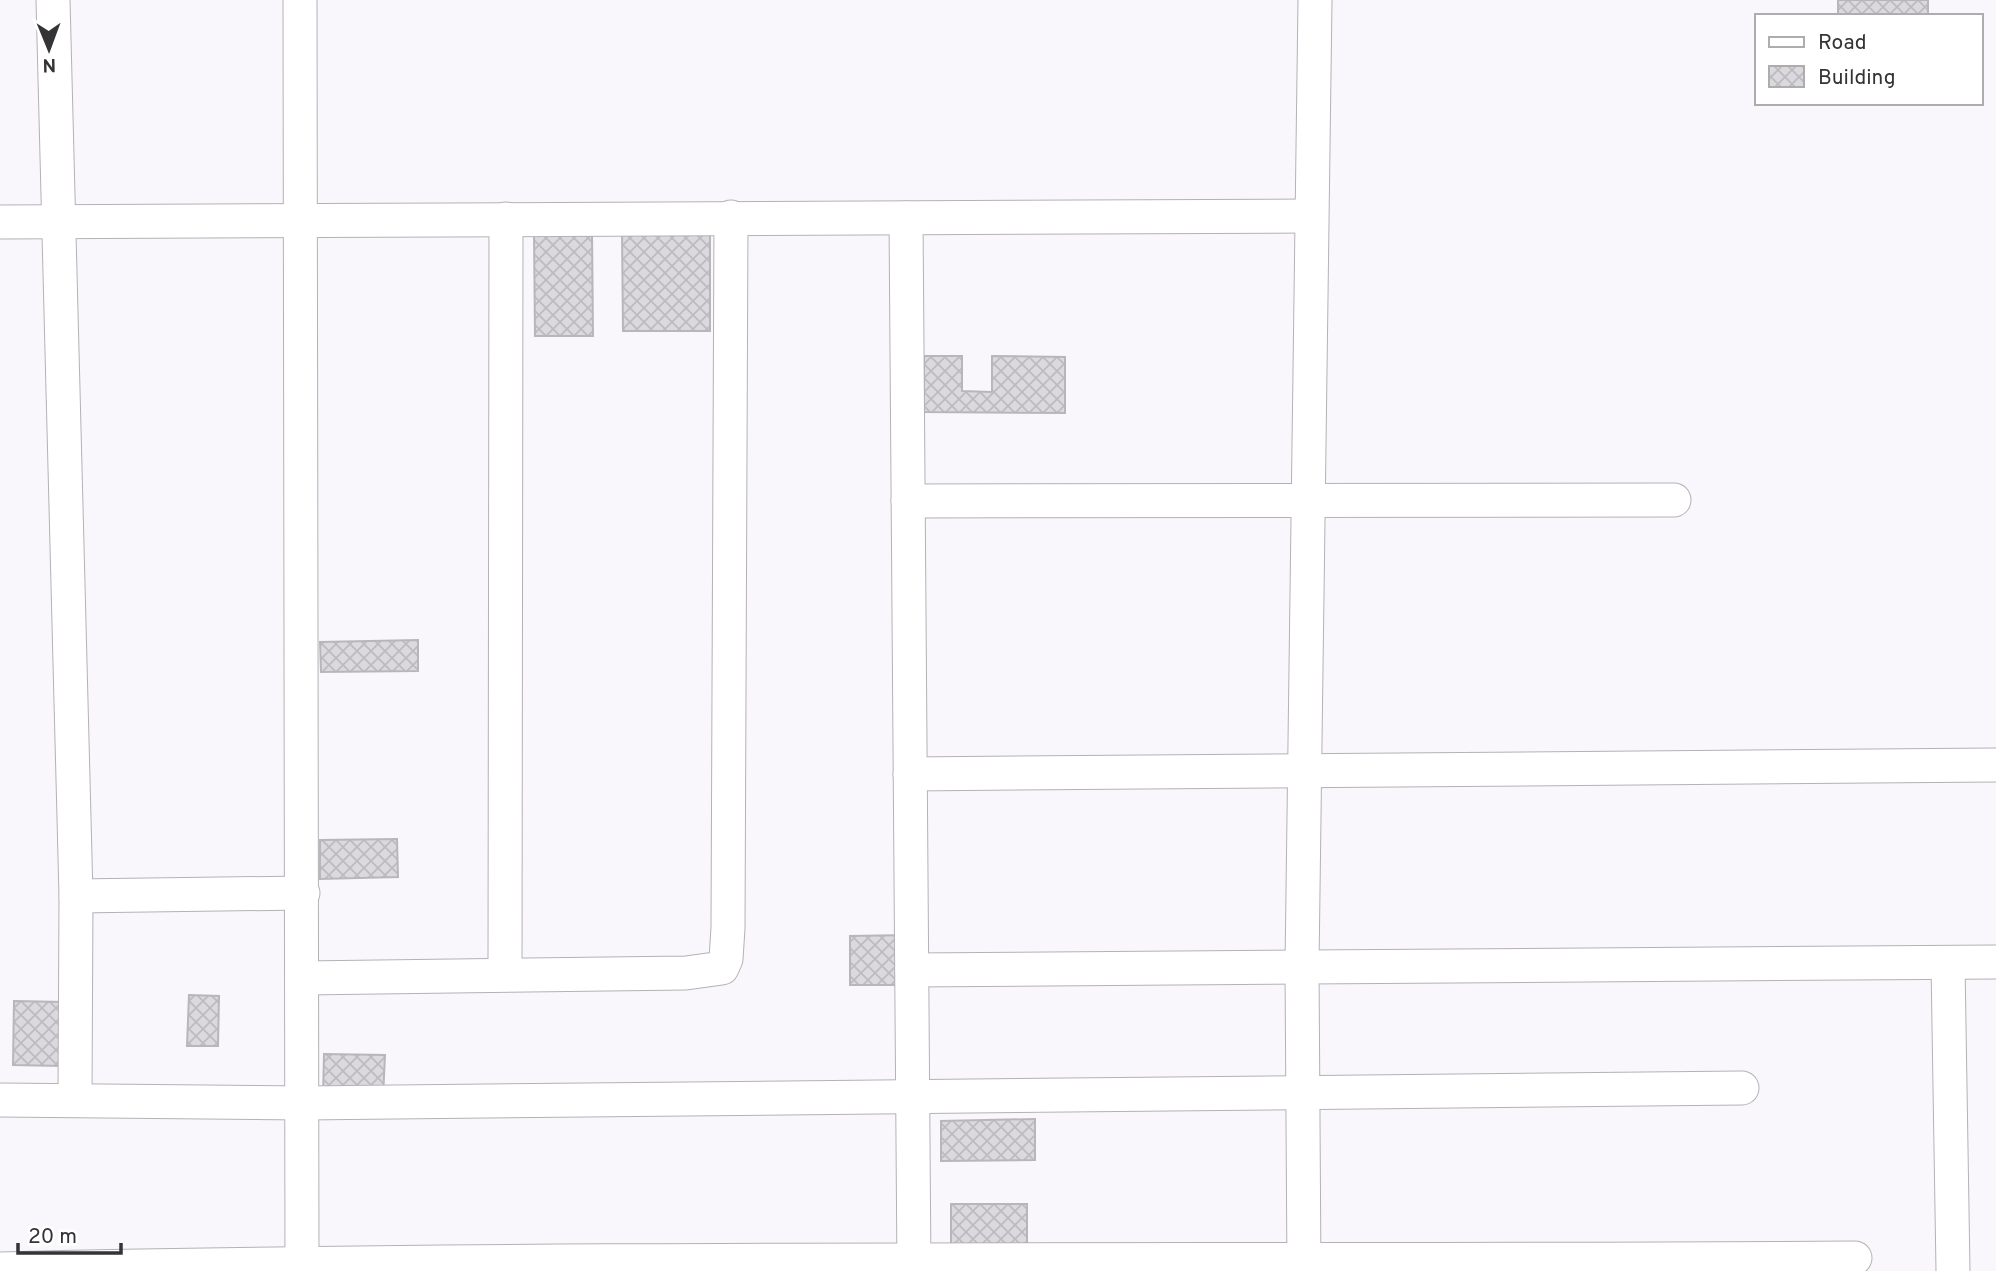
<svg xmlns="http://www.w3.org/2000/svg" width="1996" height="1271" viewBox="0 0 1996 1271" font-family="Overpass,sans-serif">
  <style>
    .building { fill: url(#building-cross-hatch); stroke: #b9b6bb; stroke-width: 2 }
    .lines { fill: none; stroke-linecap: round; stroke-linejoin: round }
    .minor-casing { stroke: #b4b1b7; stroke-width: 35 }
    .minor { stroke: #fff; stroke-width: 33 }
  </style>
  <defs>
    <pattern id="building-cross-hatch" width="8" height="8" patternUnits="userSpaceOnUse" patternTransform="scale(1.75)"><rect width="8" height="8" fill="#dcd9de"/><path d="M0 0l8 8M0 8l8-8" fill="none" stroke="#bdbbbf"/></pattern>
  </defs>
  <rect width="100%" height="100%" fill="#f9f6fc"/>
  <g class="building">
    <rect x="1838" y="0" width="90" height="16"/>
    <polygon points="710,230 710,331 623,331 622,231"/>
    <polygon points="592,232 593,336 535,336 534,233"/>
    <polygon points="924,356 962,356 962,391 992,392 992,356 1065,357 1065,413 924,412"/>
    <polygon points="418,640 418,671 321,672 320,642"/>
    <polygon points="397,839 398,877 320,879 320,840"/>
    <polygon points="910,935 911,985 850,985 850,936"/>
    <polygon points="189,995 219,996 218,1046 187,1046"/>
    <polygon points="14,1001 64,1002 62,1066 13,1065"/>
    <polygon points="324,1054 385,1055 383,1098 323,1096"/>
    <polygon points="1035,1119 1035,1160 941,1161 941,1121"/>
    <polygon points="951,1204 1027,1204 1027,1245 951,1246"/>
  </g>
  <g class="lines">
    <g class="minor-casing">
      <g id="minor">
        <polyline points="53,0 76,896 75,1100"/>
        <polyline points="300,0 302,1271"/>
        <polyline points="906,218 914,1271"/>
        <polyline points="0,222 1311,216"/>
        <polyline points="908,501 1674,500"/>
        <polyline points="910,774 1996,765"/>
        <polyline points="76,896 303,893"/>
        <polyline points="1948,963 1953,1271"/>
        <polyline points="912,970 1996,962"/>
        <polyline points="505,974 506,219"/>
        <polyline points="303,978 686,973 722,968 726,959 728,928 731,217"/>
        <polyline points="0,1100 304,1103 1742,1088"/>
        <path d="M0,1269C618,1255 1236,1262 1855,1258"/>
        <polyline points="1304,1271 1302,966 1315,0"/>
      </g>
    </g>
    <use href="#minor" class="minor"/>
  </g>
  <rect x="1755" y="14" width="228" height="91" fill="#ffffff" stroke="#aeadae" stroke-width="2"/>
  <rect x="1769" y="37" width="35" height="10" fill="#ffffff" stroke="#aeadae" stroke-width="2"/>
  <text x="1818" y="49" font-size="21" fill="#343335">Road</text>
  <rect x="1769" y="66" width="35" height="21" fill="url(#building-cross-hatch)" stroke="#aeadae" stroke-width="2"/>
  <text x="1818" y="84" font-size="21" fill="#343335">Building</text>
  <g transform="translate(49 49) rotate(179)" stroke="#ffffff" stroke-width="5" paint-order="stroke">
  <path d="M0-5L12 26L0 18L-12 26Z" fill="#343335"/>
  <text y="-10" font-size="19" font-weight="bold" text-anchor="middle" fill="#343335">N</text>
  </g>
  <path d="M18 1243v10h103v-10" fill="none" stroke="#343335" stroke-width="3.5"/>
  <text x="28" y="1243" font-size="21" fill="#343335" stroke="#ffffff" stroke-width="5" paint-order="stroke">20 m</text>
</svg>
